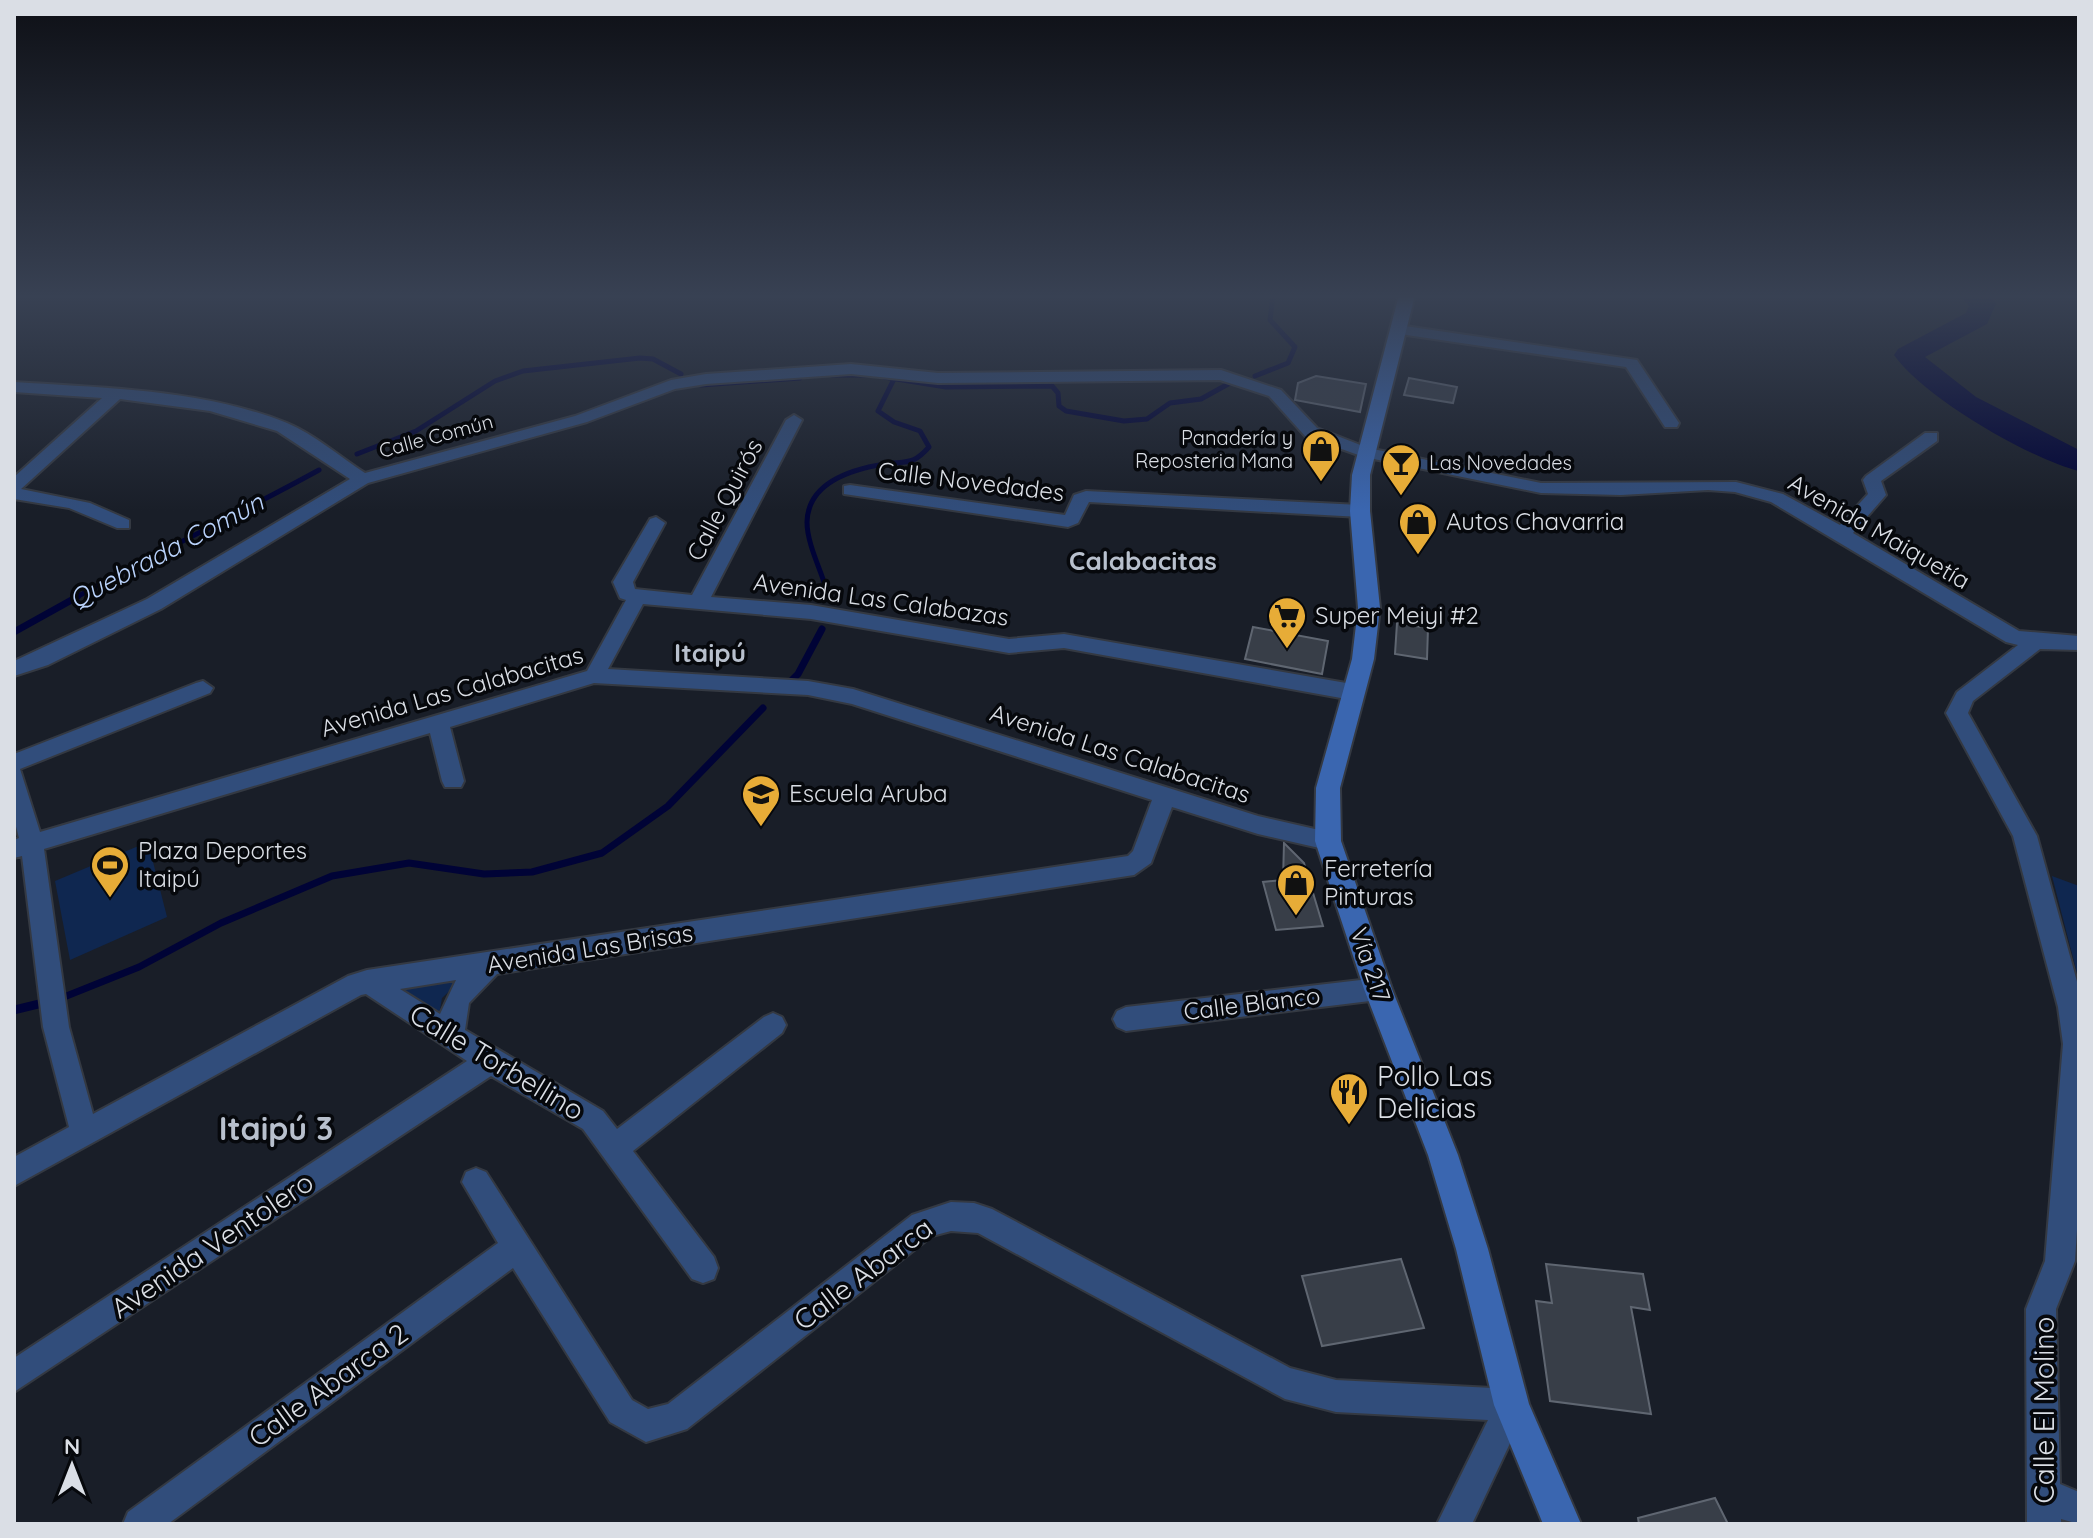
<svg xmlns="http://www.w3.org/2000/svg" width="2093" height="1538" viewBox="0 0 2093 1538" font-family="Quicksand,sans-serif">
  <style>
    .green { fill: #0f2750 }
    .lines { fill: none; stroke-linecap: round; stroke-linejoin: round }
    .stream-far2 { stroke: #000336; stroke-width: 5 }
    .stream-far1 { stroke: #000336; stroke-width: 7 }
    .stream { stroke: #000336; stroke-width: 9 }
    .river { fill: #000336; fill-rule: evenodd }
    .building { fill: #383e48; stroke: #5f6671; stroke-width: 2 }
    .minor-casing { stroke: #343942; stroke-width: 4 }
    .secondary-casing { stroke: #343942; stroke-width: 4 }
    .minor { fill: #314d7b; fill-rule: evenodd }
    .secondary { fill: #3a66b0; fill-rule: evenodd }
    .labels { text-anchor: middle; stroke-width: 7; stroke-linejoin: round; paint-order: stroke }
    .far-street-label { font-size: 20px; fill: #dadee5; stroke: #06080c }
    .far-poi-label { font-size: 20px; fill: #dadee5; stroke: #06080c; text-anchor: end }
    .street-label { font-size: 24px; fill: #dadee5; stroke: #06080c }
    .poi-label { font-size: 24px; fill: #dadee5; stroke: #06080c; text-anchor: start }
    .water-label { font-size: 26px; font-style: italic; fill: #b9d2fb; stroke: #06080c }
    .neighbourhood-label { font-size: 26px; font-weight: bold; fill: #b8c0cd; stroke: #06080c }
    .near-street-label { font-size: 28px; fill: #dadee5; stroke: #06080c }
    .near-poi-label { font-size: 28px; fill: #dadee5; stroke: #06080c; text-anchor: start }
    .near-neighbourhood-label { font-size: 32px; font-weight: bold; fill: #b8c0cd; stroke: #06080c }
  </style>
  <rect width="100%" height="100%" fill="#191e28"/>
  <g class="green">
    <polygon points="148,842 167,917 70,960 55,881"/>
    <polygon points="2052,876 2079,886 2079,981"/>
    <polygon points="462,979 442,998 438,1021 392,990"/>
  </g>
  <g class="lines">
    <g class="stream-far2">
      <polyline points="832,375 867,375"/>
      <polyline points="1255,376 1288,363 1295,347 1270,320 1273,295"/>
      <polyline points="884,377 946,387 1052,386 1058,393 1059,406 1066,411 1124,421 1147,419 1170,403 1201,399 1230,383"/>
      <polyline points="701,385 800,378"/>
      <polyline points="357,454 416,431 495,381 523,371 640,358 653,359 681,374"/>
      <path d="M826,588C820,568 807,543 807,522C808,482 853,469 885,464C908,461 913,465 929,447L920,431L894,422L878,411L894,379"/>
      <path d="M73,599C154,554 237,515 319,470"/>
    </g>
    <g class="stream-far1">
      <polyline points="14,632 77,597"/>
      <polyline points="787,685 798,674 822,629"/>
      <polyline points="59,999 139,967 221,923 332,876 409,863 484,874 532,872 602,853 668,806 763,708"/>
    </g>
    <polyline class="stream" points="14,1010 47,1002"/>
    <path class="river" d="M1959,295H1989L1996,304L1987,324L1925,357L1976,397L2079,450V471C2030,459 1923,397 1894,355L1898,349L1966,313L1969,306Z"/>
  </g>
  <g class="building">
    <polygon points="1316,376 1366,384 1360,412 1295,400 1298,383"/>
    <polygon points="1409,378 1457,387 1453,403 1404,395"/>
    <polygon points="1397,623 1428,628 1427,659 1395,654"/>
    <polygon points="1253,627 1328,641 1322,674 1245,659"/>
    <polygon points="1284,843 1304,863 1323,926 1276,930 1263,882 1283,880"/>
    <polygon points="1401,1259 1424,1328 1322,1346 1302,1276"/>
    <polygon points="1546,1264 1643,1274 1650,1310 1631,1307 1651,1414 1550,1401 1536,1301 1552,1303"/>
    <polygon points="1715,1498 1728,1524 1639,1524 1638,1518"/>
  </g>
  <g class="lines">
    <g class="minor-casing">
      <g id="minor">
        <polygon points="1398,325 1637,360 1679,423 1677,427 1665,427 1626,367 1393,333 1393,327"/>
        <path d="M851,364L938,373L1221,370L1281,390L1317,428L1368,448L1541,483L1736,482L1783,494L1840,525L1868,494L1863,480L1866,476L1925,433H1937V441L1881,481L1886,495L1853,533L2019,631L2079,636V650L2040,649L1973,701L1968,713L2037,836L2079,989V1199L2075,1261L2056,1309L2060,1484L2079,1492V1524L2061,1519V1524H2027L2026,1309L2045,1261L2063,1044L2058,1007L2013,836L1946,713L1957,692L2018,645L2006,642L1771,502L1735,492L1708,490L1621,495L1541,493L1364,457L1305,436L1269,396L1220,380L938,383L851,374L706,384L675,389L587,422L368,483L161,609L48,665L14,676V661L147,599L350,479L277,431L210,411L120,399L21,489L90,503L129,520V528H117L69,508L14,499V477L102,398L14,392V382C104,388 202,389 287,423C314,434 340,457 365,473L575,416L671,380L706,374Z"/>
        <path d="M794,415L802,420L711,597L811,605L1009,639L1064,634L1352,684L1362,692L1352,700L1064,648L1009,653L811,619L643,604L608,669L808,681L853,689L1258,816L1328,832L1336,834L1340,841L1336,848L1328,850L1258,834L1172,807L1151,863L1134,875L497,974L469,1003L465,1030L603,1111L617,1129L764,1017L773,1013L782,1017L786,1025L782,1033L633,1151L714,1257L718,1268L714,1279L703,1283L692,1279L583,1129L491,1076L14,1392V1358L467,1061L366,994L361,995L14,1186V1157L69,1127L43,1027L22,856L14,858V840L19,838L14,819V754L196,683L203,681L213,688L210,693L20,769L40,832L587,671L626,600L620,598L613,582L650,519L656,517L665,523L633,582L635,589L692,595L786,420ZM594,683L808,695L852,704L1152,800L1133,851L1128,856L367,970L348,976L93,1114L69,1027L44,849L430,733L442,781L445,787H461L464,781L450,727ZM456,980L440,1014L400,989Z"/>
        <polygon points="850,485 1065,515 1074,495 1086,491 1360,505 1369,511 1360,517 1089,502 1078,523 1068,527 844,494 844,486"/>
        <polygon points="1378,978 1387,981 1391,989 1387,997 1378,1000 1126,1031 1117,1027 1113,1019 1117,1011 1126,1007"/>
        <polygon points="476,1168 486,1172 632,1400 648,1409 668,1404 912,1215 951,1202 974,1203 992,1209 1290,1368 1336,1380 1512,1389 1523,1394 1528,1405 1472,1524 1437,1524 1488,1420 1336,1412 1285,1399 978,1233 951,1231 932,1236 687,1429 646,1442 610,1422 513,1268 168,1524 123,1524 128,1512 498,1243 462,1182 466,1172"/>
      </g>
    </g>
    <g class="secondary-casing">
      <polygon id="secondary" points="1399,295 1415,295 1370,475 1370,511 1380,608 1374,659 1340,788 1341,841 1392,989 1458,1155 1488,1249 1529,1404 1581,1524 1543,1524 1494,1405 1456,1249 1428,1155 1364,989 1315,841 1316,788 1352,659 1358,608 1350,511 1352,475"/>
    </g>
    <use href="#minor" class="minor"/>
    <use href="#secondary" class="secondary"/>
  </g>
  <linearGradient id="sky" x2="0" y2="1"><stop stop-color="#0e1016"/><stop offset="0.58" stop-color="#384153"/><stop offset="1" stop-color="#384153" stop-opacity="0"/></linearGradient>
  <rect width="2093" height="511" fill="url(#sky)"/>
  <defs>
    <g id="shop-pin" transform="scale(2)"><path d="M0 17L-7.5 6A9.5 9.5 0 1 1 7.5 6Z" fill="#e7ac37" stroke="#06080c"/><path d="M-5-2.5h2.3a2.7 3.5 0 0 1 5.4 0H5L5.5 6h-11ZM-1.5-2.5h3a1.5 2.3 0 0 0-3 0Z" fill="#111"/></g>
    <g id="bar-pin" transform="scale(2)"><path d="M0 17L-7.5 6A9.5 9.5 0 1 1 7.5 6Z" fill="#e7ac37" stroke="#06080c"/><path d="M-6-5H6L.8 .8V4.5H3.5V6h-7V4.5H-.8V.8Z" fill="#111"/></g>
    <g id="supermarket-pin" transform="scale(2)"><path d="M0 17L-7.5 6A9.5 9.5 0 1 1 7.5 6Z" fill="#e7ac37" stroke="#06080c"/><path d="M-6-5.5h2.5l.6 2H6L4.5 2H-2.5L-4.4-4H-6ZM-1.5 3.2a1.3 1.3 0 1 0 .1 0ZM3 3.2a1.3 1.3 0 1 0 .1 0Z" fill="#111"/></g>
    <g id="school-pin" transform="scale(2)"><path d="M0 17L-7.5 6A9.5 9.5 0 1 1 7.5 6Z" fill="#e7ac37" stroke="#06080c"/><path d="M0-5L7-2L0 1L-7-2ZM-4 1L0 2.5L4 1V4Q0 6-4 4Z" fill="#111"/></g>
    <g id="stadium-pin" transform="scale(2)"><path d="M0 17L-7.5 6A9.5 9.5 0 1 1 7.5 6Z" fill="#e7ac37" stroke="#06080c"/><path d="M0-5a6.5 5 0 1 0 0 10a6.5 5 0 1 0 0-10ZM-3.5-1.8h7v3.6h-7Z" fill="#111"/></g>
    <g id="restaurant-pin" transform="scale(2)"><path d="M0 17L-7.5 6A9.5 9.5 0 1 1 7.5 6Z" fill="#e7ac37" stroke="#06080c"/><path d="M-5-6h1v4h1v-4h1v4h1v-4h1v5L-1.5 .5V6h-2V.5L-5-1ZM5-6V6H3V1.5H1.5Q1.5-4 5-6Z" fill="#111"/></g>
  </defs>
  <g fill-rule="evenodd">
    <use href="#shop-pin" x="1321" y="449"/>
    <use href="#bar-pin" x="1401" y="463"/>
    <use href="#shop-pin" x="1418" y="522"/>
    <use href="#supermarket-pin" x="1287" y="616"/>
    <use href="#school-pin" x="761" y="794"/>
    <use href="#stadium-pin" x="110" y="865"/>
    <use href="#shop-pin" x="1296" y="883"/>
    <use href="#restaurant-pin" x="1349" y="1092"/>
  </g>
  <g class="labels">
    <g class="far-street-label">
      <text transform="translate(436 436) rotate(-15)" y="7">Calle Común</text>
    </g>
    <g class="far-poi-label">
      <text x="1293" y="445">Panadería y<tspan x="1293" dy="23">Reposteria Mana</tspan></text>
      <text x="1429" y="470" text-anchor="start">Las Novedades</text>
    </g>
    <g class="street-label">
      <text transform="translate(971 482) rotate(7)" y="8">Calle Novedades</text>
      <text transform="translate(725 500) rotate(-62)" y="8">Calle Quirós</text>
      <text transform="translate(1879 532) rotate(30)" y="8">Avenida Maiquetía</text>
      <text transform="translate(881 600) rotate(8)" y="8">Avenida Las Calabazas</text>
      <text transform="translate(452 692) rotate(-16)" y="8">Avenida Las Calabacitas</text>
      <text transform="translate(1120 754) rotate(18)" y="8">Avenida Las Calabacitas</text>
      <text transform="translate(590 949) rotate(-9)" y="8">Avenida Las Brisas</text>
      <text transform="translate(1370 965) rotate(71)" y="8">Vía 217</text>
      <text transform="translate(1252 1004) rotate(-7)" y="8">Calle Blanco</text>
    </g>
    <g class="poi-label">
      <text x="1446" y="530">Autos Chavarria</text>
      <text x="1315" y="624">Super Meiyi #2</text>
      <text x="789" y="802">Escuela Aruba</text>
      <text x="138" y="859">Plaza Deportes<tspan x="138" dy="28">Itaipú</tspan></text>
      <text x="1324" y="877">Ferretería<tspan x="1324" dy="28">Pinturas</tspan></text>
    </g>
    <g class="water-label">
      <text transform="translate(166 551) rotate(-28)" y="9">Quebrada Común</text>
    </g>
    <g class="neighbourhood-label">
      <text x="1143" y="570">Calabacitas</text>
      <text x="710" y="662">Itaipú</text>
    </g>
    <g class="near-street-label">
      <text transform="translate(497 1062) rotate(31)" y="10">Calle Torbellino</text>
      <text transform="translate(212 1245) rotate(-34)" y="10">Avenida Ventolero</text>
      <text transform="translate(863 1274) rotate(-37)" y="10">Calle Abarca</text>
      <text transform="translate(328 1385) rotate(-36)" y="10">Calle Abarca 2</text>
      <text transform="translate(2044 1410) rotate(-90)" y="10">Calle El Molino</text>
    </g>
    <g class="near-poi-label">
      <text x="1377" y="1086">Pollo Las<tspan x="1377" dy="32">Delicias</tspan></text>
    </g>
    <g class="near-neighbourhood-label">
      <text x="276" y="1140">Itaipú 3</text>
    </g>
  </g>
  <rect width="2093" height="1538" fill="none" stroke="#dadee5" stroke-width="32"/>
  <g transform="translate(72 1466)" stroke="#06080c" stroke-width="6" paint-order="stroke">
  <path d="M0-6L14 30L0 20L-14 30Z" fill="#dadee5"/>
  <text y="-12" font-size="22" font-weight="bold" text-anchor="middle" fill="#dadee5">N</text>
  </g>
</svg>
